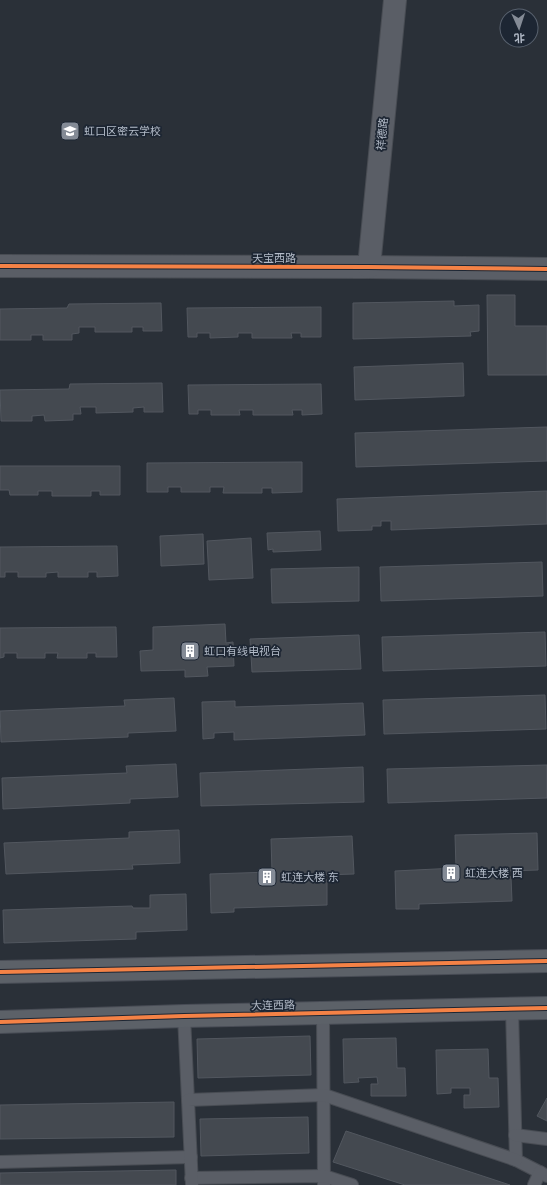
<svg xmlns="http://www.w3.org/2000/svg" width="547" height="1185" viewBox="0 0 547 1185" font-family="'Public Sans','Noto Sans SC',sans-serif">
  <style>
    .building { fill: #444950; stroke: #52575f }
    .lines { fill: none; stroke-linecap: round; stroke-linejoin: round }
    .lane-casing { stroke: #484c53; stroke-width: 14 }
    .street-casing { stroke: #484c53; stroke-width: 24 }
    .primary-casing { stroke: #484c55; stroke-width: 24 }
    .lane { stroke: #5a5e66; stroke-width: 12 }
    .street { stroke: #5a5e66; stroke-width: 22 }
    .primary { stroke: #5c6168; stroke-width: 22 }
    .cycleway-casing { stroke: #1d2633; stroke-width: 6 }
    .cycleway { stroke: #f48246; stroke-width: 4 }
    .labels { text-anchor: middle; stroke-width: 3.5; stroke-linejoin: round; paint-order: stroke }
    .poi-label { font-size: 11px; fill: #b4bcc9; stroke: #1d2633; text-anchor: start }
    .street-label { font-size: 11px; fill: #b4bcc9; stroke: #1d2633 }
  </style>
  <rect width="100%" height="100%" fill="#2a3038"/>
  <g class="building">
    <polygon points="487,295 515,295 515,326 547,326 547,375 488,375"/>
    <polygon points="454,301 454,306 479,305 479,331 470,332 471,336 353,339 353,303"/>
    <polygon points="161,303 162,331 143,331 143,327 132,327 132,332 95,332 95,327 79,327 79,333 72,334 72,340 43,340 43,335 31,335 31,340 0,340 0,309 67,308 69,304"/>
    <polygon points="321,307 321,337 301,337 301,333 291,333 292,338 252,338 252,333 238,333 238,337 210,338 210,333 197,333 197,337 188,337 187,308"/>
    <polygon points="463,363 464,396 355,400 354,367"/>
    <polygon points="162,383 163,412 144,412 144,407 133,408 133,412 96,413 96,407 80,407 81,414 73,414 73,420 45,421 44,415 32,416 32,421 1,421 0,390 69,389 70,384"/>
    <polygon points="321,384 322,414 302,415 302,410 292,410 293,415 253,415 253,410 239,410 240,415 211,415 211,410 198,410 198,414 189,414 188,385"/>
    <polygon points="547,427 547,461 356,467 355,433"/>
    <polygon points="302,462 302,492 272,493 272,488 262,488 262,493 223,493 224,487 210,487 210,492 181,492 181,487 168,487 168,492 147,492 147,463"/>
    <polygon points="0,466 120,466 120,495 100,495 100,491 91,491 91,496 52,496 52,491 38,491 38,495 10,495 9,490 0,490"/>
    <polygon points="547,491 547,524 391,530 391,521 381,521 381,526 372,526 372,530 338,531 337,499"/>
    <polygon points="320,531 321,550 273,552 273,549 268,550 267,533"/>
    <polygon points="203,534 204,564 161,566 160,536"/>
    <polygon points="251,538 253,578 209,580 207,541"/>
    <polygon points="117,546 118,576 97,577 97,572 88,572 88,577 58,577 58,572 46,573 46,577 18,577 18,572 5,572 5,577 0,577 0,547"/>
    <polygon points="542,562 543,596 381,601 380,567"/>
    <polygon points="359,567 359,601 272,603 271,569"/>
    <polygon points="225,624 226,643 233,642 234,666 207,667 208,676 185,677 185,670 141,671 140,651 153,650 153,627"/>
    <polygon points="116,627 117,657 96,657 96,653 87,653 87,658 57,658 58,653 45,653 45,658 17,658 17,653 4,653 4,657 0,658 0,628"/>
    <polygon points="545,632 546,666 383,671 382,637"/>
    <polygon points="359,635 361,669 252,672 250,639"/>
    <polygon points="545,695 546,729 384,734 383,700"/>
    <polygon points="174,698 176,731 128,733 128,737 1,742 0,711 125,706 124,700"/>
    <polygon points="235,701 235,707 363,703 365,735 234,740 234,732 214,733 214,738 203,739 202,702"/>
    <polygon points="176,764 178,797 130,799 130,803 3,809 2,778 127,773 126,766"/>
    <polygon points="547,765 547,798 388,803 387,769"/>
    <polygon points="363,767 364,802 201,806 200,773"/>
    <polygon points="179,830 180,863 132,865 133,869 6,874 4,843 129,838 129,832"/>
    <polygon points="537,833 538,870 507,871 507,875 511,877 512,901 419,904 419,909 396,909 395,871 456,868 455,835"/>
    <polygon points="352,836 354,874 323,875 323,879 327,880 327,905 234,908 234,912 211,913 210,874 272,872 271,839"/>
    <polygon points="186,894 187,930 136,932 136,939 4,943 3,910 132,906 133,908 150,908 150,895"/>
    <polygon points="310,1036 311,1075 198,1078 197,1039"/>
    <polygon points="396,1038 397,1068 405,1068 406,1096 371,1096 371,1084 378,1084 377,1077 358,1078 359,1082 344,1083 343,1039"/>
    <polygon points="488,1049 489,1078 498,1078 499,1107 464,1108 464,1095 470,1095 470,1088 451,1088 451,1093 437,1094 436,1050"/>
    <polygon points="547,1098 547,1121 537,1116"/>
    <polygon points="174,1102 174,1137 0,1139 0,1105"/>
    <polygon points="308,1117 309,1153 201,1156 200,1119"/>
    <polygon points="346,1131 510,1185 405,1185 333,1162"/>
    <polygon points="176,1170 176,1185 0,1185 0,1173"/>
  </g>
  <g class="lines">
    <g class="lane-casing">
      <g id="lane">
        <polyline points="512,1009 516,1160 547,1176"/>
        <polyline points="323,1013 324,1185"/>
        <polyline points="184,1016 188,1100"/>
        <polyline points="515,1135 547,1139"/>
        <polyline points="0,1162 191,1157"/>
        <polyline points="191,1178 324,1176 352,1185"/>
        <polyline points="192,1185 188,1100 324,1095 516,1160"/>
        <polyline points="534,1185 540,1172"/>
      </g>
    </g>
    <g class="street-casing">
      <g id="street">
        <polyline points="0,266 369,267 547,269"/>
        <polyline points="369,267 395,0"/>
      </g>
    </g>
    <g class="primary-casing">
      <g id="primary">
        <polyline points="0,972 547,961"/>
        <polyline points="0,1022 184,1016 547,1008"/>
      </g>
    </g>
    <use href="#lane" class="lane"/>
    <use href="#street" class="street"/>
    <use href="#primary" class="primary"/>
    <g class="cycleway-casing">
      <g id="cycleway">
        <polyline points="0,266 369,267 547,269"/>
        <polyline points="0,972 547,961"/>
        <polyline points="0,1022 184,1016 547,1008"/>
      </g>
    </g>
    <use href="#cycleway" class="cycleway"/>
  </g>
  <defs>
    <g id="school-square" transform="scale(1)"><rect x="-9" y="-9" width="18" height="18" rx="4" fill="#848b96" stroke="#1d2633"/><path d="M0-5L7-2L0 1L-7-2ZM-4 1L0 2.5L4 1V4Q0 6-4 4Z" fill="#fff"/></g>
    <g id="building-square" transform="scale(1)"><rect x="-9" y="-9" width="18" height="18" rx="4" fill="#848b96" stroke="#1d2633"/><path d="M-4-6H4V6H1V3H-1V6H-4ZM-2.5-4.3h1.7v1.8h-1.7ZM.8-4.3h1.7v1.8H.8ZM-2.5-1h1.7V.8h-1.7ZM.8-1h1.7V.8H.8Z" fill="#fff"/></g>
  </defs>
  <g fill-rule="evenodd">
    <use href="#school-square" x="70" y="131"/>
    <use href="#building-square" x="190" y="651"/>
    <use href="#building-square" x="451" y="873"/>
    <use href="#building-square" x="267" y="877"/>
  </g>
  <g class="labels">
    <g class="poi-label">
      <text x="84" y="135">虹口区密云学校</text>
      <text x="204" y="655">虹口有线电视台</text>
      <text x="465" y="877">虹连大楼 西</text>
      <text x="281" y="881">虹连大楼 东</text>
    </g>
    <g class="street-label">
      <text transform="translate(382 134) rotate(-85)" y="4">祥德路</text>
      <text x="274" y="262">天宝西路</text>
      <text transform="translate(273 1005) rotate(-1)" y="4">大连西路</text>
    </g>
  </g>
  <g transform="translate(519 28) rotate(177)"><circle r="19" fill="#1d2633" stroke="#59626f"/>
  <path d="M0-3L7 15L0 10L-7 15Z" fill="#848b96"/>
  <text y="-6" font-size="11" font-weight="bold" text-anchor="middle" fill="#b4bcc9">北</text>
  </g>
</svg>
